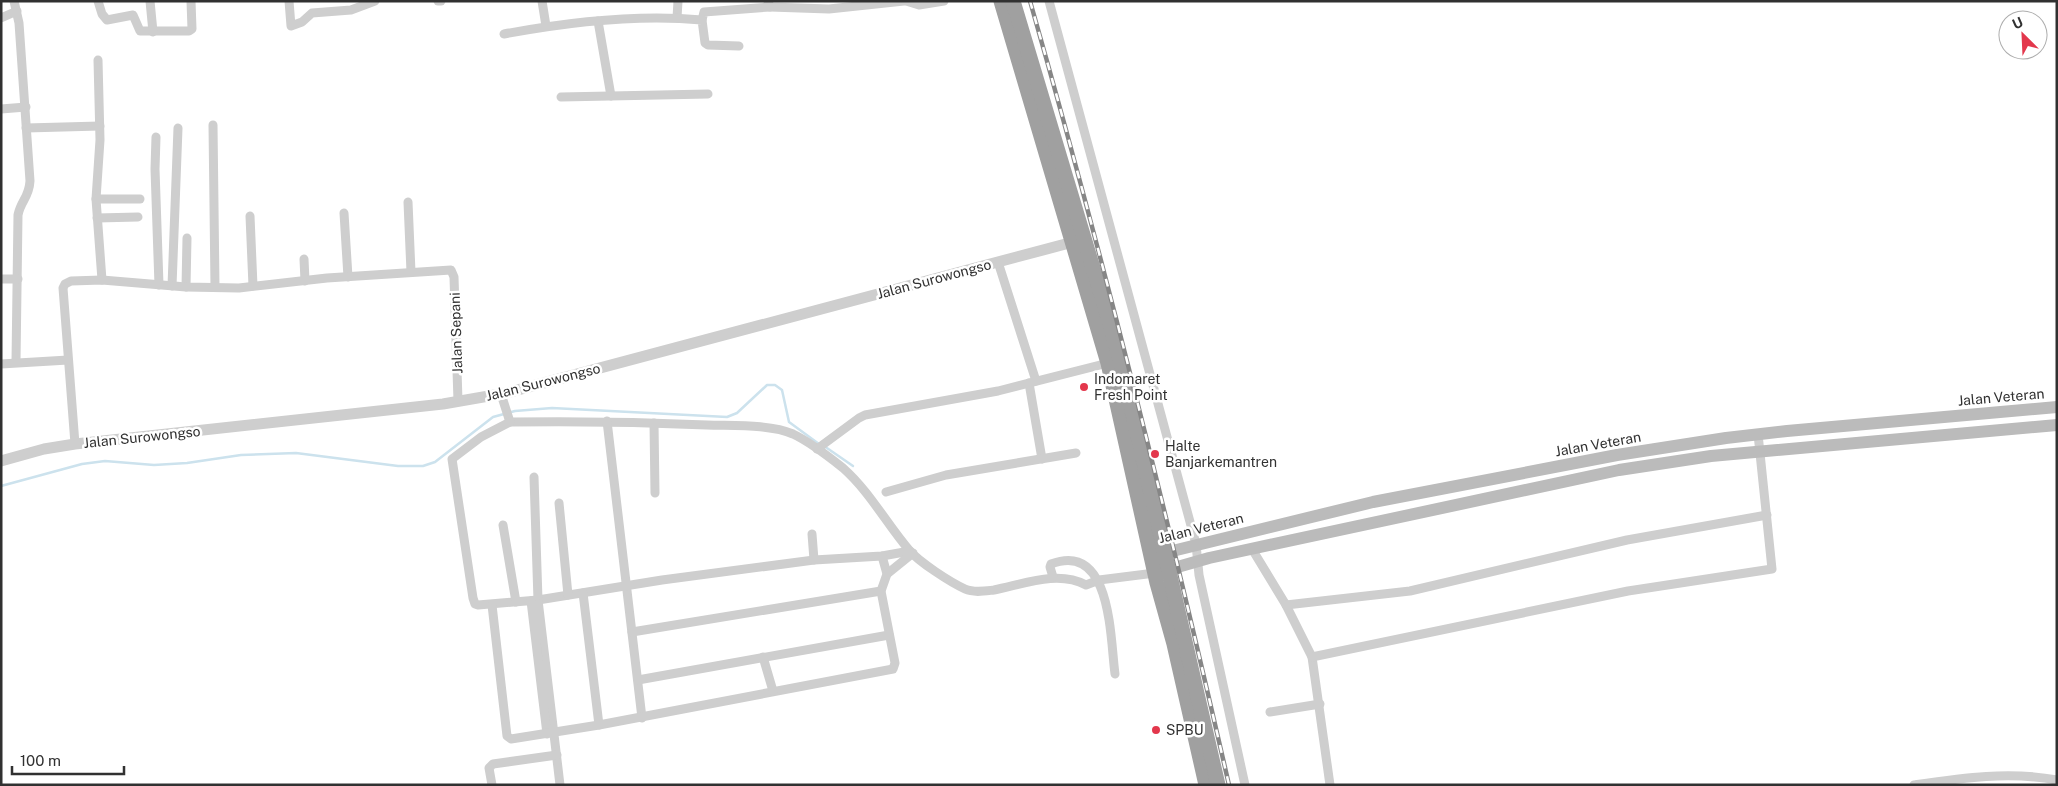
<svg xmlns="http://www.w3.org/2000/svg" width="2058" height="786" viewBox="0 0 2058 786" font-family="'Public Sans',sans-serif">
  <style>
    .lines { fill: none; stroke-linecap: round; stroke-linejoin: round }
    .stream { stroke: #cce2ed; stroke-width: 2.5 }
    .minor { stroke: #cecece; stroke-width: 9 }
    .tertiary { stroke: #cecece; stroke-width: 11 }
    .secondary { stroke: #bbb; stroke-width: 12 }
    .trunk { stroke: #a0a0a0; stroke-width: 15 }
    .rail-casing { stroke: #868686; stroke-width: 4.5 }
    .rail { stroke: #fff; stroke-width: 2.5; stroke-dasharray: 8; stroke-linecap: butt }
    .poi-dot { fill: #e3374c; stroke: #fff; stroke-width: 2 }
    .labels { text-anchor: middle; stroke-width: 5; stroke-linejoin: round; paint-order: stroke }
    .street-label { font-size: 14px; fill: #313131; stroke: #fff }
    .poi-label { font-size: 14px; fill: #313131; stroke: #fff; text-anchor: start }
  </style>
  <rect width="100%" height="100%" fill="#fff"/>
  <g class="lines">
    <g class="stream">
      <polyline points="824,446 853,466"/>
      <polyline points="1,486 82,464 105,461 154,465 187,463 241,455 296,453 398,466 423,466 435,462 493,417 515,411 552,408 727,417 737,413 767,385 775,385 782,390 789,422 819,444"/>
    </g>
    <g class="minor">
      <path d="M14,1L19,23L30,181C29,198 21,200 18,215L16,361"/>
      <polyline points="98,1 102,14 107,20 133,15 140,31 189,31 192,29 191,1"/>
      <polyline points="150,1 153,32"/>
      <polyline points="289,1 291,26 302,22 312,13 351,10 375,1"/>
      <polyline points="438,1 441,1"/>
      <polyline points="542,1 546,26"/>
      <polyline points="768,1 770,7 829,9 904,1"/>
      <polyline points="906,1 919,5 944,1"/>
      <polyline points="1049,1 1196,544 1199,575 1245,785"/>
      <polyline points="1,18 17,11"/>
      <polyline points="677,18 678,1"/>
      <polyline points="702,20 704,12 770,7"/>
      <polyline points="598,21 611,96"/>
      <path d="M504,34C568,22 638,14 702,20L705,43L708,45L739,46"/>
      <polyline points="98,60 100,140 96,199 102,280"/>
      <polyline points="561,97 708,94"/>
      <polyline points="1,109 26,107"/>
      <polyline points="213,125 215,287"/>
      <polyline points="26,128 100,126"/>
      <polyline points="156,137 155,169 159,285"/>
      <polyline points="96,199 140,199"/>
      <polyline points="408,202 411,272"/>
      <polyline points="344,213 348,277"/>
      <polyline points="250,216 253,286"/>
      <polyline points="97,218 138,217"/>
      <polyline points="304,259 305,281"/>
      <polyline points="998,262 1036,381"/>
      <polyline points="1,279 18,279"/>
      <polyline points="172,286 178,128"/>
      <polyline points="186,287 187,238"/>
      <polyline points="1,364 68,360"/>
      <polyline points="1029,383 1042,459"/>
      <path d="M501,394L510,422C576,421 641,422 707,425C732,426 770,424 793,434C810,442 828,456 843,468C870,492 886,523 909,550C919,562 950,582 965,589C974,593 985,591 994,590C1024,584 1058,570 1086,585L1099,580L1155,573"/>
      <polyline points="607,421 642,718"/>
      <polyline points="510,422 481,437 452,459 473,598 475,604 478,605 538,600 662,580 814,560 882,556 910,551"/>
      <polyline points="654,423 655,493"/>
      <polyline points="75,444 63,288 65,284 71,281 102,280 186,287 239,288 327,278 451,270 454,277 458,401"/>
      <polyline points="817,449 859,418 865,415 998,391 1108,363"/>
      <polyline points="534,477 538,600 560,785"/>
      <polyline points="886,492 946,475 1076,453"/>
      <polyline points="559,503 568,595"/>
      <polyline points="503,525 516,602"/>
      <polyline points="812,534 814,560"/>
      <polyline points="1252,549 1286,605 1312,657 1330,785"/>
      <polyline points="887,574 913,553"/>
      <path d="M1053,577L1050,567L1051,564C1112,541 1110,638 1115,674"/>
      <polyline points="583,593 599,725"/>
      <polyline points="531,601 547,734"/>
      <polyline points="492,605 507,736 511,739 599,725 893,669 895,663 881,591 887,574 882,556"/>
      <polyline points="1286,605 1410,591 1627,540 1767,515"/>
      <polyline points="632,632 881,591"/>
      <polyline points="763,657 773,691"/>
      <polyline points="1312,657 1628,591 1772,569 1758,434"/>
      <polyline points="638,680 889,635"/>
      <polyline points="1270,712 1320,704"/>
      <polyline points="492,785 489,768 493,764 557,755"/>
      <path d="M1914,785C1962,778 2009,771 2057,780"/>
    </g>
    <polyline class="tertiary" points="1,461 44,449 75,444 443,404 506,393 1073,242"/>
    <g class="secondary">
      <polyline points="1156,555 1373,502 1617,455 1726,438 1787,431 2057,407"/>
      <polyline points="1160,572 1209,558 1619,470 1711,456 2057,425"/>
    </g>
    <g class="trunk">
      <polyline points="1001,1 1108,363 1157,583 1174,644 1206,785"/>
      <polyline points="1013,1 1120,358 1218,785"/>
    </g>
    <g class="rail-casing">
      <path id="rail" d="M1030,1C1104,260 1169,522 1229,785"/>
    </g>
    <use href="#rail" class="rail"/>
  </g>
  <g class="poi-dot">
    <circle cx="1084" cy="387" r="5"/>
    <circle cx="1155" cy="454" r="5"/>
    <circle cx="1156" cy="730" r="5"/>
  </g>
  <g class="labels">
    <g class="street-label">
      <text transform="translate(934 279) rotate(-15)" y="5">Jalan Surowongso</text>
      <text transform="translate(456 333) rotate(-92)" y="5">Jalan Sepani</text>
      <text transform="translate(543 382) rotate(-14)" y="5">Jalan Surowongso</text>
      <text transform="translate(2001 397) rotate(-5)" y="5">Jalan Veteran</text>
      <text transform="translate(142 437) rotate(-6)" y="5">Jalan Surowongso</text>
      <text transform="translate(1598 444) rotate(-10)" y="5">Jalan Veteran</text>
      <text transform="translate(1201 528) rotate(-14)" y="5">Jalan Veteran</text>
    </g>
    <g class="poi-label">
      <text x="1094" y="384">Indomaret<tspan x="1094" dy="16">Fresh Point</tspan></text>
      <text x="1165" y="451">Halte<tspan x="1165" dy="16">Banjarkemantren</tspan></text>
      <text x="1166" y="735">SPBU</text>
    </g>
  </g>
  <rect width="2058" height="786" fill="none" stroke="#313131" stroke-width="5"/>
  <g transform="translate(2023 35) rotate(336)"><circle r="24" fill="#ffffff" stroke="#adadad"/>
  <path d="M0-4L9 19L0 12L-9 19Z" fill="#e3374c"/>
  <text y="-8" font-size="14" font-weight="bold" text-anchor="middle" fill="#313131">U</text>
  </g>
  <path d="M12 766v8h112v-8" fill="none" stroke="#313131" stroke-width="2.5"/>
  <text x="20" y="766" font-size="15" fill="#313131" stroke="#ffffff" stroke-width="4" paint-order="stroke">100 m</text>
</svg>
